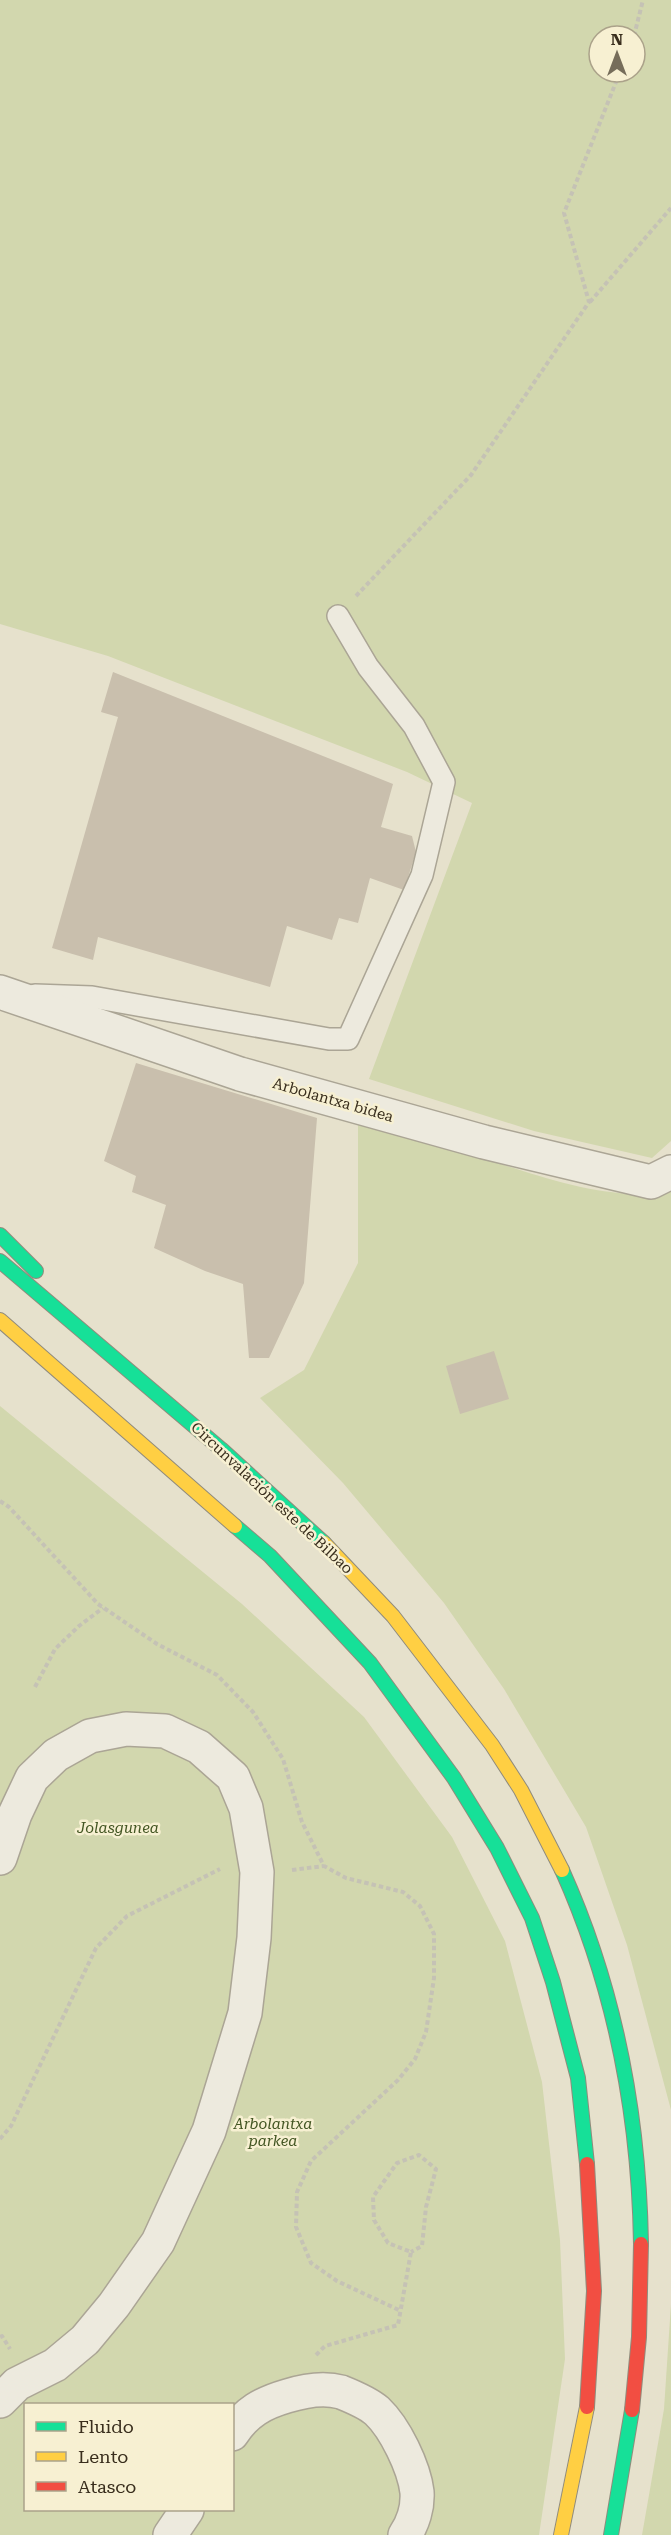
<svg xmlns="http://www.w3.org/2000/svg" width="671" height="2535" viewBox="0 0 671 2535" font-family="'Roboto Serif',serif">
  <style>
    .green { fill: #d2d7ae; fill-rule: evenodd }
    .building { fill: #c9bfad }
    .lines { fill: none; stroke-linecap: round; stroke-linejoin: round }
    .lane-casing { stroke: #aba595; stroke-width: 24 }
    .street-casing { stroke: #aba595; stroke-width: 36 }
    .fast-casing { stroke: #908b7c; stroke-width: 16 }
    .slow-casing { stroke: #908b7c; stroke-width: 16 }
    .jam-casing { stroke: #908b7c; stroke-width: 16 }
    .path { stroke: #c5c2b5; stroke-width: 4; stroke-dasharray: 4.5 3; stroke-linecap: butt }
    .lane { stroke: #edeade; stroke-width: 21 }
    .street { stroke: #edeade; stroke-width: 33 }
    .fast { stroke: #16e098; stroke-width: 14 }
    .slow { stroke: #ffcf43; stroke-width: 14 }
    .jam { stroke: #f24e42; stroke-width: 14 }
    .labels { text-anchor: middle; stroke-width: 5; stroke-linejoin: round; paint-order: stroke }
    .street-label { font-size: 15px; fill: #392e1d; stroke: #f7f0d2 }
    .park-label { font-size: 15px; font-style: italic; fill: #435623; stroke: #f7f0d2 }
  </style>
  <rect width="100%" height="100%" fill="#e6e1cc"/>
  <g class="green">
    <path d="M0,0H671V1141L652,1158L534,1131L369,1079L472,803L407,772L108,656L0,624ZM599,36H635V72H599Z"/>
    <path d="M358,1122C400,1135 442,1147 485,1159C536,1175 620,1206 671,1189V2110L627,1945L586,1827L504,1689L444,1603L343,1483L260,1398L304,1370L358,1263Z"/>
    <path d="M0,1406L242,1604L364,1717L452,1837L505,1941L542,2082L560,2240L565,2359L539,2535H0ZM26,2404H232V2510H26Z"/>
    <polygon points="671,2304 671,2535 642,2535 664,2409"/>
  </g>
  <g class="building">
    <polygon points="113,672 393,784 381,827 412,836 416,852 404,890 370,878 358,923 339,918 332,940 287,926 270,987 98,937 93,960 52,948 118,717 101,712"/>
    <polygon points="136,1063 317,1118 304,1283 269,1358 249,1358 243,1284 205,1271 154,1248 166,1205 132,1192 136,1176 104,1161"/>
    <polygon points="494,1351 509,1399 460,1414 446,1366"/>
  </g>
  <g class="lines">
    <g class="lane-casing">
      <polyline id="lane" points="35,995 92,997 329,1039 348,1039 422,875 444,782 414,726 368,667 338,616"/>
    </g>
    <g class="street-casing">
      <g id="street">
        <polyline points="0,992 240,1074 484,1142 651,1182 671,1172"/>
        <polyline points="0,1858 15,1814 32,1778 56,1755 90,1736 126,1729 165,1731 199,1747 233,1777 246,1808 257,1872 254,1938 245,2013 209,2131 158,2242 114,2305 85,2340 55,2365 17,2384 0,2401"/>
        <path d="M232,2434C246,2412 263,2403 287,2396C303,2391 323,2387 341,2392C351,2396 369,2404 377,2411C395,2428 414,2467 417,2492C418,2507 413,2523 405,2535"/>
        <polyline points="170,2535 187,2510"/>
      </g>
    </g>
    <g class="fast-casing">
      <g id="fast">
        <polyline points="0,1235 36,1271"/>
        <polyline points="0,1261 221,1449 324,1543"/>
        <polyline points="235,1526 270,1556 370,1663 454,1778 497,1848 532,1918 553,1982 578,2078 587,2164"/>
        <path d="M562,1870C615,1988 639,2115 641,2244"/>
        <polyline points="611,2535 632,2410"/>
      </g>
    </g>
    <g class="slow-casing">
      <g id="slow">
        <polyline points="0,1320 235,1526"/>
        <polyline points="324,1543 393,1616 492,1745 521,1790 562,1870"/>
        <polyline points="561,2535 587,2407"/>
      </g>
    </g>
    <g class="jam-casing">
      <g id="jam">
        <polyline points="587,2407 594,2291 587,2164"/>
        <polyline points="632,2410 639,2337 641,2244"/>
      </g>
    </g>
    <g class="path">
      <polyline points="634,36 643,0"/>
      <polyline points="590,302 671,208"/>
      <polyline points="356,596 471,475 589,302 564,213 620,72"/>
      <polyline points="0,1501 9,1507 98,1604 157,1644 217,1675 253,1712 283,1759 302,1822 324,1866 346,1878 403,1892 420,1906 434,1934 434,1978 426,2032 415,2059 398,2080 311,2161 297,2192 296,2227 311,2263 337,2281 401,2311"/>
      <polyline points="35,1687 55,1649 79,1626 103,1608"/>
      <polyline points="292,1870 324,1866"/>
      <polyline points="0,2139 11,2126 96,1948 127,1916 220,1869"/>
      <polyline points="0,2337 2,2336 10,2349"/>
      <polyline points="316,2355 325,2346 398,2325 411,2252 388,2243 374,2220 373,2197 397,2163 419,2155 436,2169 426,2207 422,2246 411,2252"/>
    </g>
    <use href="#lane" class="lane"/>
    <use href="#street" class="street"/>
    <use href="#fast" class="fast"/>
    <use href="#slow" class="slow"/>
    <use href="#jam" class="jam"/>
  </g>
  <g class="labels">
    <g class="street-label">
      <text transform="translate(333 1100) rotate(16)" y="5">Arbolantxa bidea</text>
      <text transform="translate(272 1498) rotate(43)" y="5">Circunvalación este de Bilbao</text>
    </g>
    <g class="park-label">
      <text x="118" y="1833">Jolasgunea</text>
      <text x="273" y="2129">Arbolantxa<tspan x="273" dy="17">parkea</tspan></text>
    </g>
  </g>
  <rect x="24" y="2403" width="210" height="108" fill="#f7f0d2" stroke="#aba28a" stroke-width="1.5"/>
  <rect x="36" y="2422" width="30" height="9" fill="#16e098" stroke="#aba28a" stroke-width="1.5"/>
  <text x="78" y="2433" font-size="18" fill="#392e1d">Fluido</text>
  <rect x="36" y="2452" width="30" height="9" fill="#ffcf43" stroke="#aba28a" stroke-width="1.5"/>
  <text x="78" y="2463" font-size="18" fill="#392e1d">Lento</text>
  <rect x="36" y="2482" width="30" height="9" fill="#f24e42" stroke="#aba28a" stroke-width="1.5"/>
  <text x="78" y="2493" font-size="18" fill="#392e1d">Atasco</text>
  <g transform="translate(617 54)"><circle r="28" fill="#f7f0d2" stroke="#aba28a" stroke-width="1.5"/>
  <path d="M0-4.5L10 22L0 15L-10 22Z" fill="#766d5a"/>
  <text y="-9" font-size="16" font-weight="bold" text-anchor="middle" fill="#392e1d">N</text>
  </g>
</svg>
